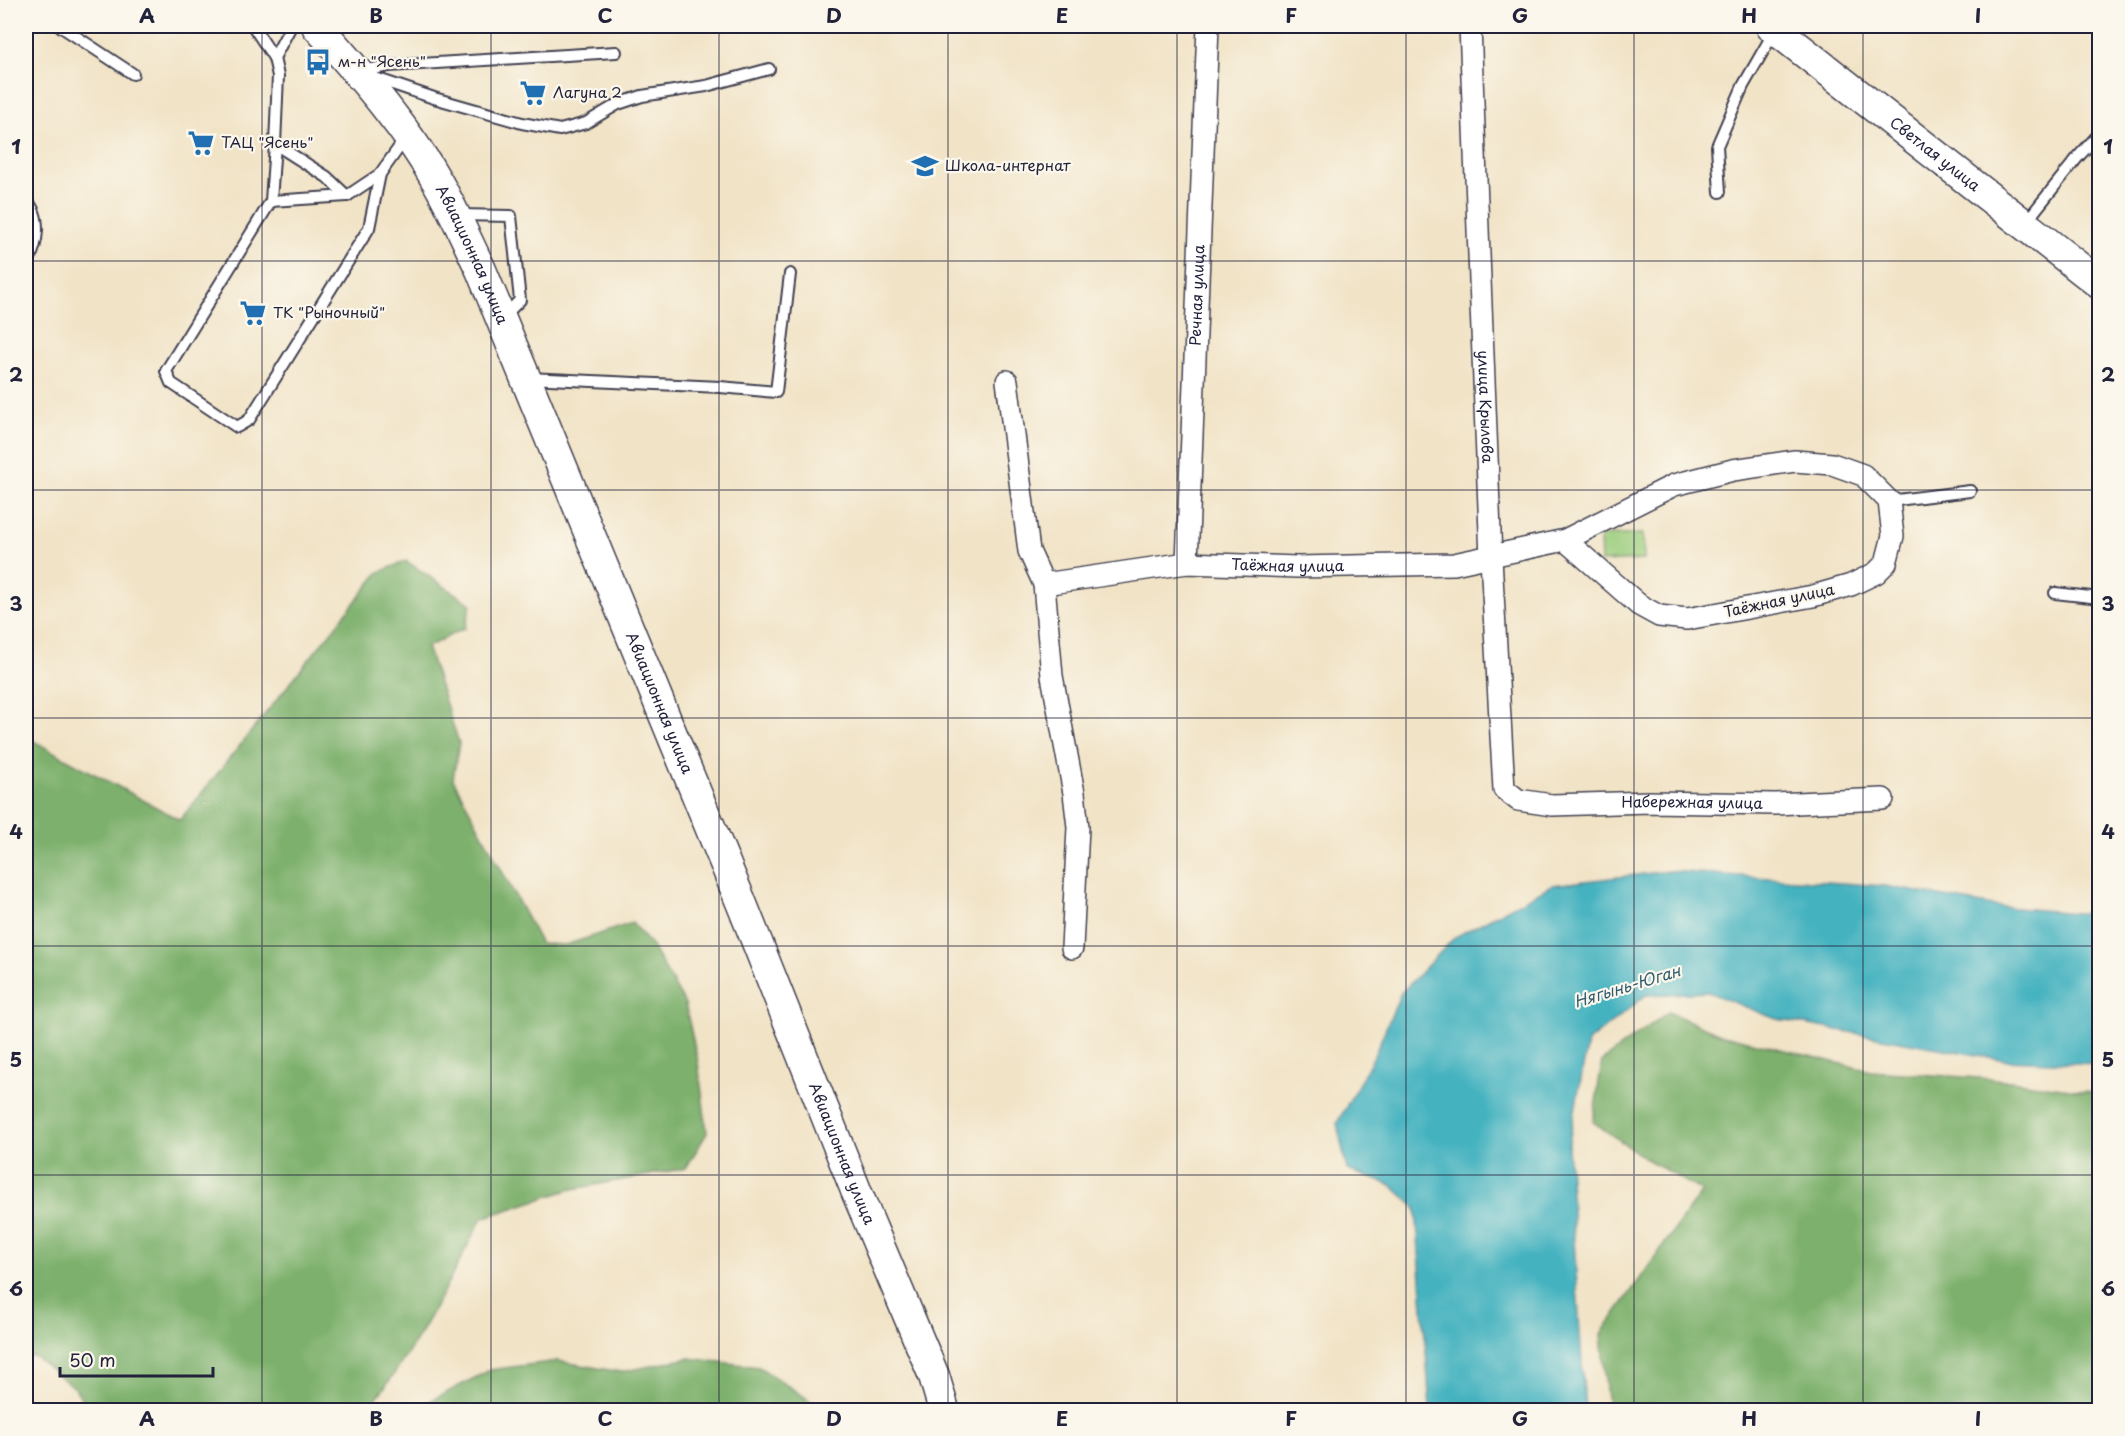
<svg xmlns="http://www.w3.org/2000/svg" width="2125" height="1436" viewBox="0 0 2125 1436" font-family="'Playpen Sans',sans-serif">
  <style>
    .green { fill: #9ccd7d; stroke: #5f785c; stroke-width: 1.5 }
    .forest { fill: #7db06c; stroke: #506954; stroke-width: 1.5 }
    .water { fill: #44b2c0; stroke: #336a7e; stroke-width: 1.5 }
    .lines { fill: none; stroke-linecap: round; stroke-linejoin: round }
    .lane-casing { stroke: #413f50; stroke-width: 14 }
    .street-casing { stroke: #413f50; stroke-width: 24 }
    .secondary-casing { stroke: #413f50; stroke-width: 33 }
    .lane { stroke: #fff; stroke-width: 10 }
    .street { stroke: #fff; stroke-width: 21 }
    .secondary { stroke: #fff; stroke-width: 30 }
    .grid { fill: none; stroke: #22223b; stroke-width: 1.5; stroke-opacity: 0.55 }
    .labels { text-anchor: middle; stroke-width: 4.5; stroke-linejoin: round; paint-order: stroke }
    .poi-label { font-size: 15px; fill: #22223b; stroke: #fbf7ec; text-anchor: start }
    .street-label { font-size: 15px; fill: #22223b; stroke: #fbf7ec }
    .water-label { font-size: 16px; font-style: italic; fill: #305c70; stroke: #fbf7ec }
    .neatline { fill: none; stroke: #22223b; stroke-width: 2 }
    .grid-label { font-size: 20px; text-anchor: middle; font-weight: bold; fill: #22223b }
  </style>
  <rect width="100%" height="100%" fill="#fbf7ec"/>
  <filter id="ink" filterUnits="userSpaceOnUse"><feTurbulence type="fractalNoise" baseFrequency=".0167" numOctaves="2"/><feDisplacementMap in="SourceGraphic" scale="12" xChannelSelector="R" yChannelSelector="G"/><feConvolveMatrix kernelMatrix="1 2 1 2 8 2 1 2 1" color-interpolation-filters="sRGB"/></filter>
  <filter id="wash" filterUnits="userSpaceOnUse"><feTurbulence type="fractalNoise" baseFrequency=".008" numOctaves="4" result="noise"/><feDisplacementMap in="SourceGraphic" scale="24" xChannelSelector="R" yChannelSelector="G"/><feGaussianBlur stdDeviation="1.35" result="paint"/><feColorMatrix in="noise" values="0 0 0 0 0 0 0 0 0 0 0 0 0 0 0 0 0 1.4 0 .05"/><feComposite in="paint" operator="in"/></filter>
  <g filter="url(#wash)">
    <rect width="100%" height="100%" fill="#f1e3c6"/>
    <polygon class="green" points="1643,534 1644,560 1601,562 1600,536"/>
    <g class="forest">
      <path d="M406,561L471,604L465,628L427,647L459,743L453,779L541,944L566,945L632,923L651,945L685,1004L698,1062L707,1133L686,1168L568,1190L482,1218C447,1284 415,1352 367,1410H89L75,1388L34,1356H26V737L180,820L379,572Z"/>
      <polygon points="1668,1012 1723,1035 1871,1071 1995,1079 2099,1093 2099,1410 1608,1410 1601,1334 1702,1191 1645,1158 1593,1122 1602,1061"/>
      <polygon points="689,1358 759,1367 808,1399 817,1410 424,1410 430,1401 490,1370 558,1361 621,1372"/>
    </g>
    <polygon class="water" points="1669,871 1885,886 1993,906 2099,915 2099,1064 2005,1060 1776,1019 1708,992 1646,995 1588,1042 1568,1147 1585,1410 1430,1410 1416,1208 1391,1185 1347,1170 1337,1123 1374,1056 1401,993 1455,937 1552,885"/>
  </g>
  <g filter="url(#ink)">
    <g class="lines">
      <g class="lane-casing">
        <g id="lane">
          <polyline points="60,26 133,74"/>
          <polyline points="253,26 274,58 278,76 275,144 327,177 347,196"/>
          <polyline points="274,58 291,26"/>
          <polyline points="362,71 389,66 616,52"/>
          <polyline points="372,77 434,98 522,123 560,130 586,123 618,104 642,96 706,86 769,69"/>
          <polyline points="275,144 271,201 166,371 171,383 237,427 249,420 369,228 380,174"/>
          <polyline points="1720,192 1717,146 1743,86 1774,32"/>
          <path d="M26,200C43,217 38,246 26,265"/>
          <polyline points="271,201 347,196 380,174 405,139"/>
          <polyline points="459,215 511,216 520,300 504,316"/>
          <polyline points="2026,222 2078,157 2100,133"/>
          <polyline points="528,378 720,387 776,392 790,274"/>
          <polyline points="1889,501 1970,491"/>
          <polyline points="2055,593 2100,598"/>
        </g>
      </g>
      <g class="street-casing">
        <g id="street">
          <path id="s1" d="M1470,26L1491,558L1504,789L1518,800L1552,805L1649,802L1775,804L1883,799"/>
          <polyline points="1007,381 1029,551 1044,584"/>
          <path id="s2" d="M1187,563L1208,26"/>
          <path id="s3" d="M1072,948L1078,827L1074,793L1052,676L1044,584L1187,563L1297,567L1454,564L1565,540L1674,485L1733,470L1795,461L1832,464L1863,475L1889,501L1893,536L1886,563L1876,573L1851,585L1813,596L1687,619L1659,616L1639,605L1565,540"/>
        </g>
      </g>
      <g class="secondary-casing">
        <g id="secondary">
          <path id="s4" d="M317,26C360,75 406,126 438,183C454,211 467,241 481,270L741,902L857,1193L934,1376L944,1410"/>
          <path id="s5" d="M1771,26L2100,284"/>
        </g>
      </g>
      <use href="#lane" class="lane"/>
      <use href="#street" class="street"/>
      <use href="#secondary" class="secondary"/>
    </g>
  </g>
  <path class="grid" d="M262,26V1410M491,26V1410M719,26V1410M948,26V1410M1177,26V1410M1406,26V1410M1634,26V1410M1863,26V1410M26,261H2100M26,490H2100M26,718H2100M26,946H2100M26,1175H2100"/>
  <defs>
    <g id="bus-bare" transform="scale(2.07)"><path d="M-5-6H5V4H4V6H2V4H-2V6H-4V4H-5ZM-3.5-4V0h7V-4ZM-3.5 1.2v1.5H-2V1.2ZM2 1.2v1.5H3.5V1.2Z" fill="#1f6fb2" stroke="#fbf7ec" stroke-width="2.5" paint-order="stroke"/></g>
    <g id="supermarket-bare" transform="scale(2.07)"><path d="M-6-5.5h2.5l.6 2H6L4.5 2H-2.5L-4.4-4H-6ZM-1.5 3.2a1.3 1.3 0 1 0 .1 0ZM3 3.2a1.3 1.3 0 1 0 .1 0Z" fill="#1f6fb2" stroke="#fbf7ec" stroke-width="2.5" paint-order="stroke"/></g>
    <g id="school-bare" transform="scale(2.07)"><path d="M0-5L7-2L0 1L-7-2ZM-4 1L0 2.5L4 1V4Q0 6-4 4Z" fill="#1f6fb2" stroke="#fbf7ec" stroke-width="2.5" paint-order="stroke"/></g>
  </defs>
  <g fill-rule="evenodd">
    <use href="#bus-bare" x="318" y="62"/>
    <use href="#supermarket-bare" x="533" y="93"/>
    <use href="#supermarket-bare" x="201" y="143"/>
    <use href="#school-bare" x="925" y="166"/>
    <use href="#supermarket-bare" x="253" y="313"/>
  </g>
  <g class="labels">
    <g class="poi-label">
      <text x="338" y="67">м-н "Ясень"</text>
      <text x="553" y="98">Лагуна 2</text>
      <text x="221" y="148">ТАЦ "Ясень"</text>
      <text x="945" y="171">Школа-интернат</text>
      <text x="273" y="318">ТК "Рыночный"</text>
    </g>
    <g class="street-label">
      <text dy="5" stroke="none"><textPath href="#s5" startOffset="208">Светлая улица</textPath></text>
      <text dy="5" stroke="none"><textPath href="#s4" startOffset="278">Авиационная улица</textPath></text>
      <text dy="5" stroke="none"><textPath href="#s2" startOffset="268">Речная улица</textPath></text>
      <text dy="5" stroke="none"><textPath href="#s1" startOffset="381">улица Крылова</textPath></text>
      <text dy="5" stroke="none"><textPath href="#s3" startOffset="612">Таёжная улица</textPath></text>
      <text transform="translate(1779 601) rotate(-12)" y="5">Таёжная улица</text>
      <text dy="5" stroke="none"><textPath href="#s4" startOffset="764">Авиационная улица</textPath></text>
      <text dy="5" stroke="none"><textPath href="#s1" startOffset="956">Набережная улица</textPath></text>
      <text dy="5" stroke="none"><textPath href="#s4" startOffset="1250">Авиационная улица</textPath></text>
    </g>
    <g class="water-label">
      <text transform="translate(1627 986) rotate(-17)" y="6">Нягынь-Юган</text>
    </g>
  </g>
  <rect width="2125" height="1436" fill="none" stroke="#fbf7ec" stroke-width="66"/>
  <path d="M60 1367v9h153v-9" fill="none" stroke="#22223b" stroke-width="3"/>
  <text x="69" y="1367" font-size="18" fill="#22223b" stroke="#fbf7ec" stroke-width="4.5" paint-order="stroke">50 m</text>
  <rect x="33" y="33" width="2059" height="1370" class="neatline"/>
  <g class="grid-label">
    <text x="147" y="23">A</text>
    <text x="376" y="23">B</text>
    <text x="605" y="23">C</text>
    <text x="834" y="23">D</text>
    <text x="1062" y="23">E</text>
    <text x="1291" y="23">F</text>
    <text x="1520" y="23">G</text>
    <text x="1749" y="23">H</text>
    <text x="1978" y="23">I</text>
    <text x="16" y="154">1</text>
    <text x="2108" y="154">1</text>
    <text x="16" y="382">2</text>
    <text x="2108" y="382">2</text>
    <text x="16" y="611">3</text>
    <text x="2108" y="611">3</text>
    <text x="16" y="839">4</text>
    <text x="2108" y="839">4</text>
    <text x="16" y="1067">5</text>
    <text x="2108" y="1067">5</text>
    <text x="16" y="1296">6</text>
    <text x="2108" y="1296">6</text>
    <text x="147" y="1426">A</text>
    <text x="376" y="1426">B</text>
    <text x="605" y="1426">C</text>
    <text x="834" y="1426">D</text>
    <text x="1062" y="1426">E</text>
    <text x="1291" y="1426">F</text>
    <text x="1520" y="1426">G</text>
    <text x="1749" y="1426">H</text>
    <text x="1978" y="1426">I</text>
  </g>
</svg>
